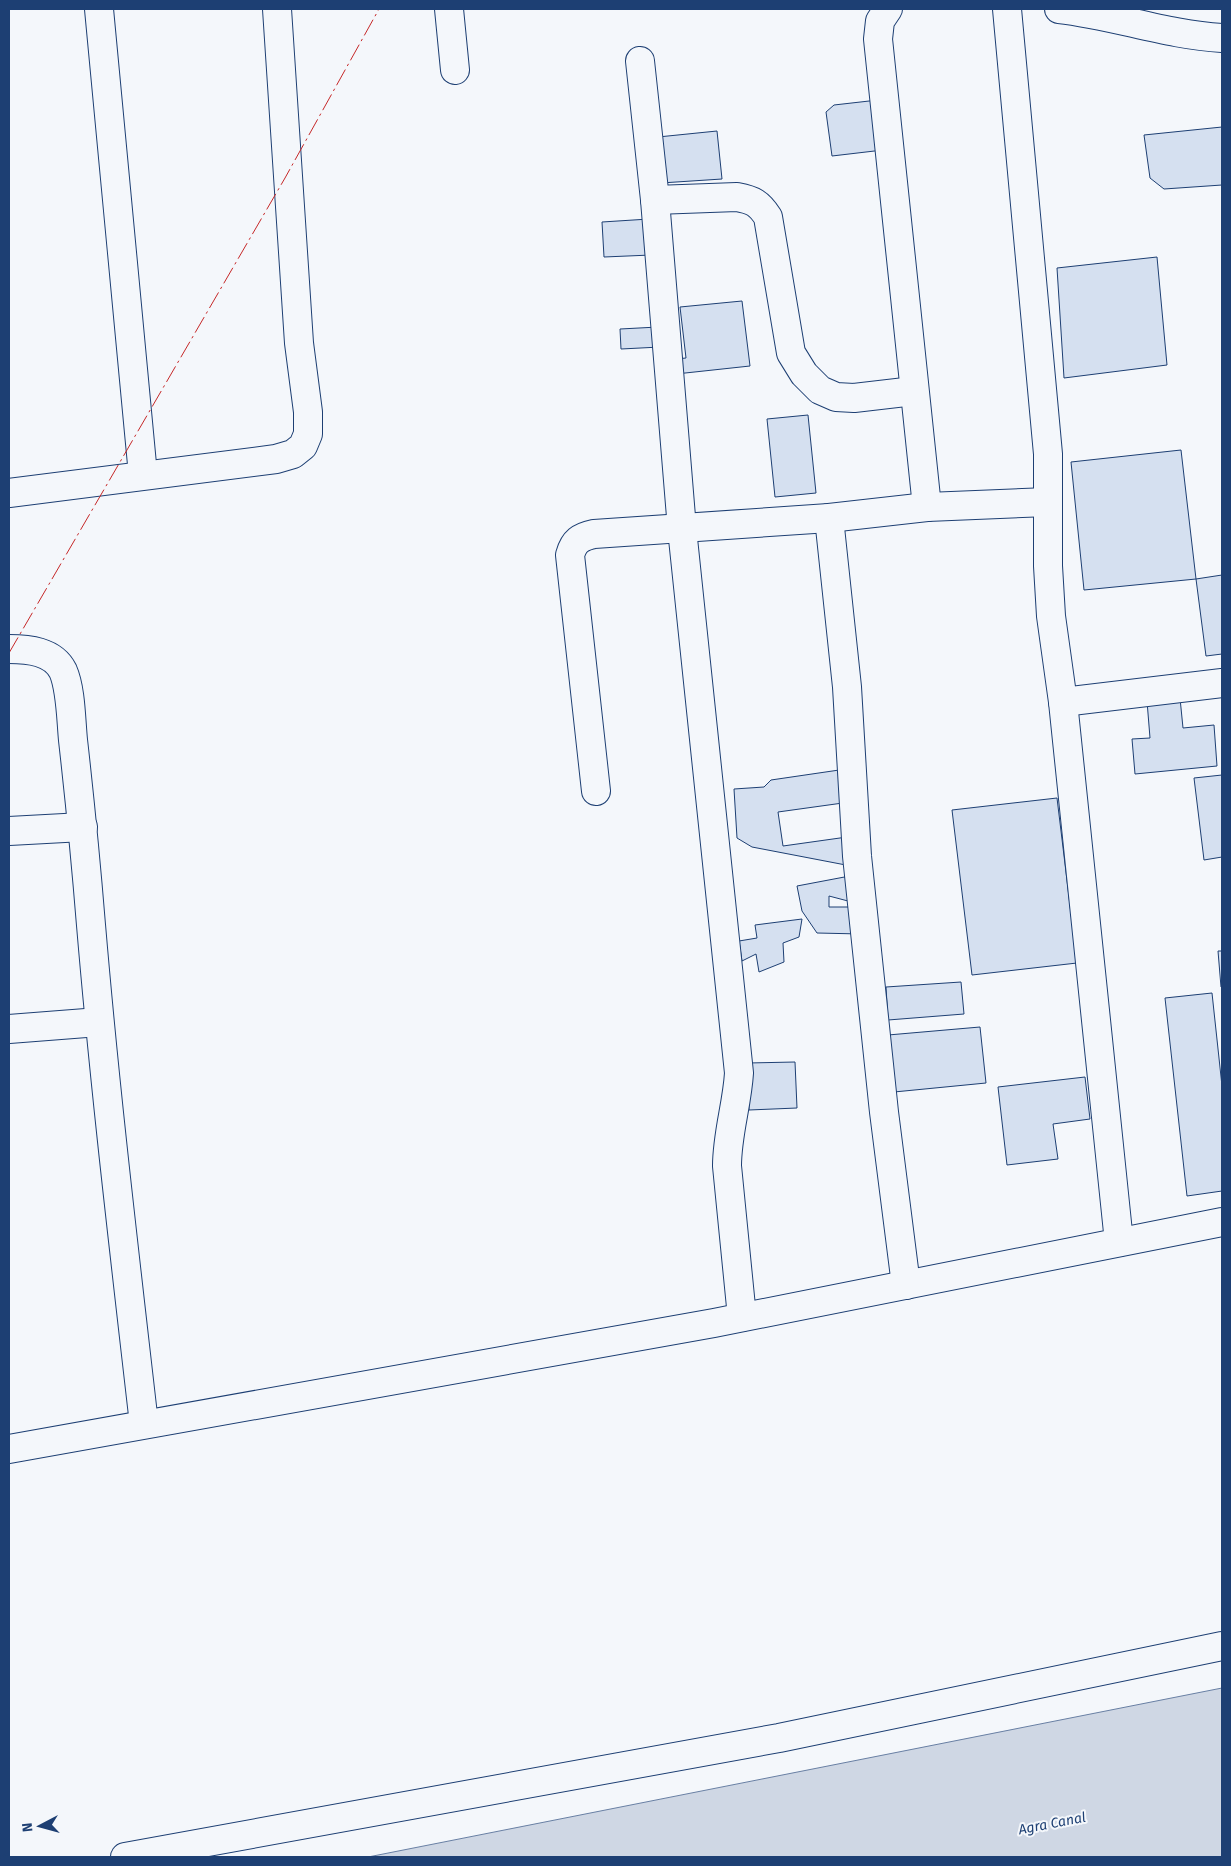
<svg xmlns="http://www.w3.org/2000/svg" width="1231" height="1866" viewBox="0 0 1231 1866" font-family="'Fira Sans',sans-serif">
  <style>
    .water { fill: #cfd7e4; stroke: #687fa3 }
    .building { fill: #d5e0f0; stroke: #1d3f73 }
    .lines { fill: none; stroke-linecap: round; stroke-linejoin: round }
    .minor-casing { stroke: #1d3f73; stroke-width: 30 }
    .minor { stroke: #f4f7fb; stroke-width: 28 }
    .power { stroke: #c62828; stroke-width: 1; stroke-dasharray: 18 4 2.5 4; stroke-linecap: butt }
    .labels { text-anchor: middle; stroke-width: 4; stroke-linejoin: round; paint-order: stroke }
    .water-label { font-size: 14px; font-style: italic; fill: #1d3f73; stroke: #f4f7fb }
  </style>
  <rect width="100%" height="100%" fill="#f4f7fb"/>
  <polygon class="water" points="1222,1688 1222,1857 368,1857"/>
  <g class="building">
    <polygon points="878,100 883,150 832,156 826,112 834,105"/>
    <polygon points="1222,127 1222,185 1164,189 1150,178 1144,135"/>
    <polygon points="717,131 722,179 661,183 658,137"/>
    <polygon points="649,219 651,255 604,257 602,222"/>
    <polygon points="1157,257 1167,365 1064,378 1057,268"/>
    <polygon points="742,301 750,366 676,374 676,359 686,358 680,307"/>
    <polygon points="658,327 660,347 621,349 620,329"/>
    <polygon points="808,415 816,493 775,497 767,419"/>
    <polygon points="1181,450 1196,579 1084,590 1071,462"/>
    <polygon points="1222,575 1222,654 1206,656 1196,579"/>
    <polygon points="1180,698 1183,728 1214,725 1217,766 1135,774 1132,739 1150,738 1147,701"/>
    <polygon points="846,769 850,802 778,812 783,846 847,837 851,866 752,847 737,838 734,789 764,787 771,780"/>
    <polygon points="1222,775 1222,857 1204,860 1194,778"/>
    <polygon points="1057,798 1077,963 972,975 952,810"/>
    <polygon points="855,875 848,901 829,896 829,907 854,907 861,934 817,933 802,911 797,886"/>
    <polygon points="802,919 799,937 783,943 784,962 759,972 756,954 742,961 739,941 757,938 755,925"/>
    <polygon points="1218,951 1222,951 1222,987 1221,987"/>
    <polygon points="961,982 964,1014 888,1020 886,987"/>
    <polygon points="1212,993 1222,1086 1222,1191 1187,1196 1165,998"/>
    <polygon points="980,1027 986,1083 894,1092 888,1035"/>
    <polygon points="795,1062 797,1108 749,1110 748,1063"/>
    <polygon points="1085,1077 1090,1119 1053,1124 1058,1159 1007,1165 998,1087"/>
  </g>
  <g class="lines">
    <g class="minor-casing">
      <g id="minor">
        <polyline points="99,9 143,475"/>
        <polyline points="449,9 455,70"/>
        <polyline points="888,9 880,21 878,39 927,507"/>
        <polyline points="1007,9 1048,454 1048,566 1051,616 1063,702 1119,1242"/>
        <path d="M1059,9C1114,15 1167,35 1222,38"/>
        <path d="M640,61L655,200L682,529L739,1073C737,1105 727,1134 727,1166L742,1317"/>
        <path d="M655,200L737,197C753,200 759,203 768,217L791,353L804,374L820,390L836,397L854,398L914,391"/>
        <polyline points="9,493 276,459 293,454 303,446 308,434 308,412 299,343 277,9"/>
        <polyline points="829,518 847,687 857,856 884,1112 906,1285"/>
        <path d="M9,649C28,649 53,651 63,671C71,689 71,720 73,740C80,802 86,863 91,925C105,1091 125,1258 144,1424"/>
        <polyline points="1063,702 1222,683"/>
        <path d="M596,791L570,555C574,541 580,537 594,534L829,518L927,507L1048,502"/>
        <polyline points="9,831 83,827"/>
        <polyline points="9,1029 99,1022"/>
        <polyline points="9,1449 714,1323 1222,1222"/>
        <polyline points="125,1857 779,1738 1222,1646"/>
      </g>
    </g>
    <use href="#minor" class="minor"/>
    <polyline class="power" points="9,653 285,178 379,9"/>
  </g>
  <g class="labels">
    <g class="water-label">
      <text transform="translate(1052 1823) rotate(-11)" y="5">Agra Canal</text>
    </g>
  </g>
  <rect width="1231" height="1866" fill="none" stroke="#1d3f73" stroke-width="20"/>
  <g transform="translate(40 1826) rotate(264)" stroke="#f4f7fb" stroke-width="4" paint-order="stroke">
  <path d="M0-4L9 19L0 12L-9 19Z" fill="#1d3f73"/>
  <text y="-8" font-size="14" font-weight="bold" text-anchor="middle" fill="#1d3f73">N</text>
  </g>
</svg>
